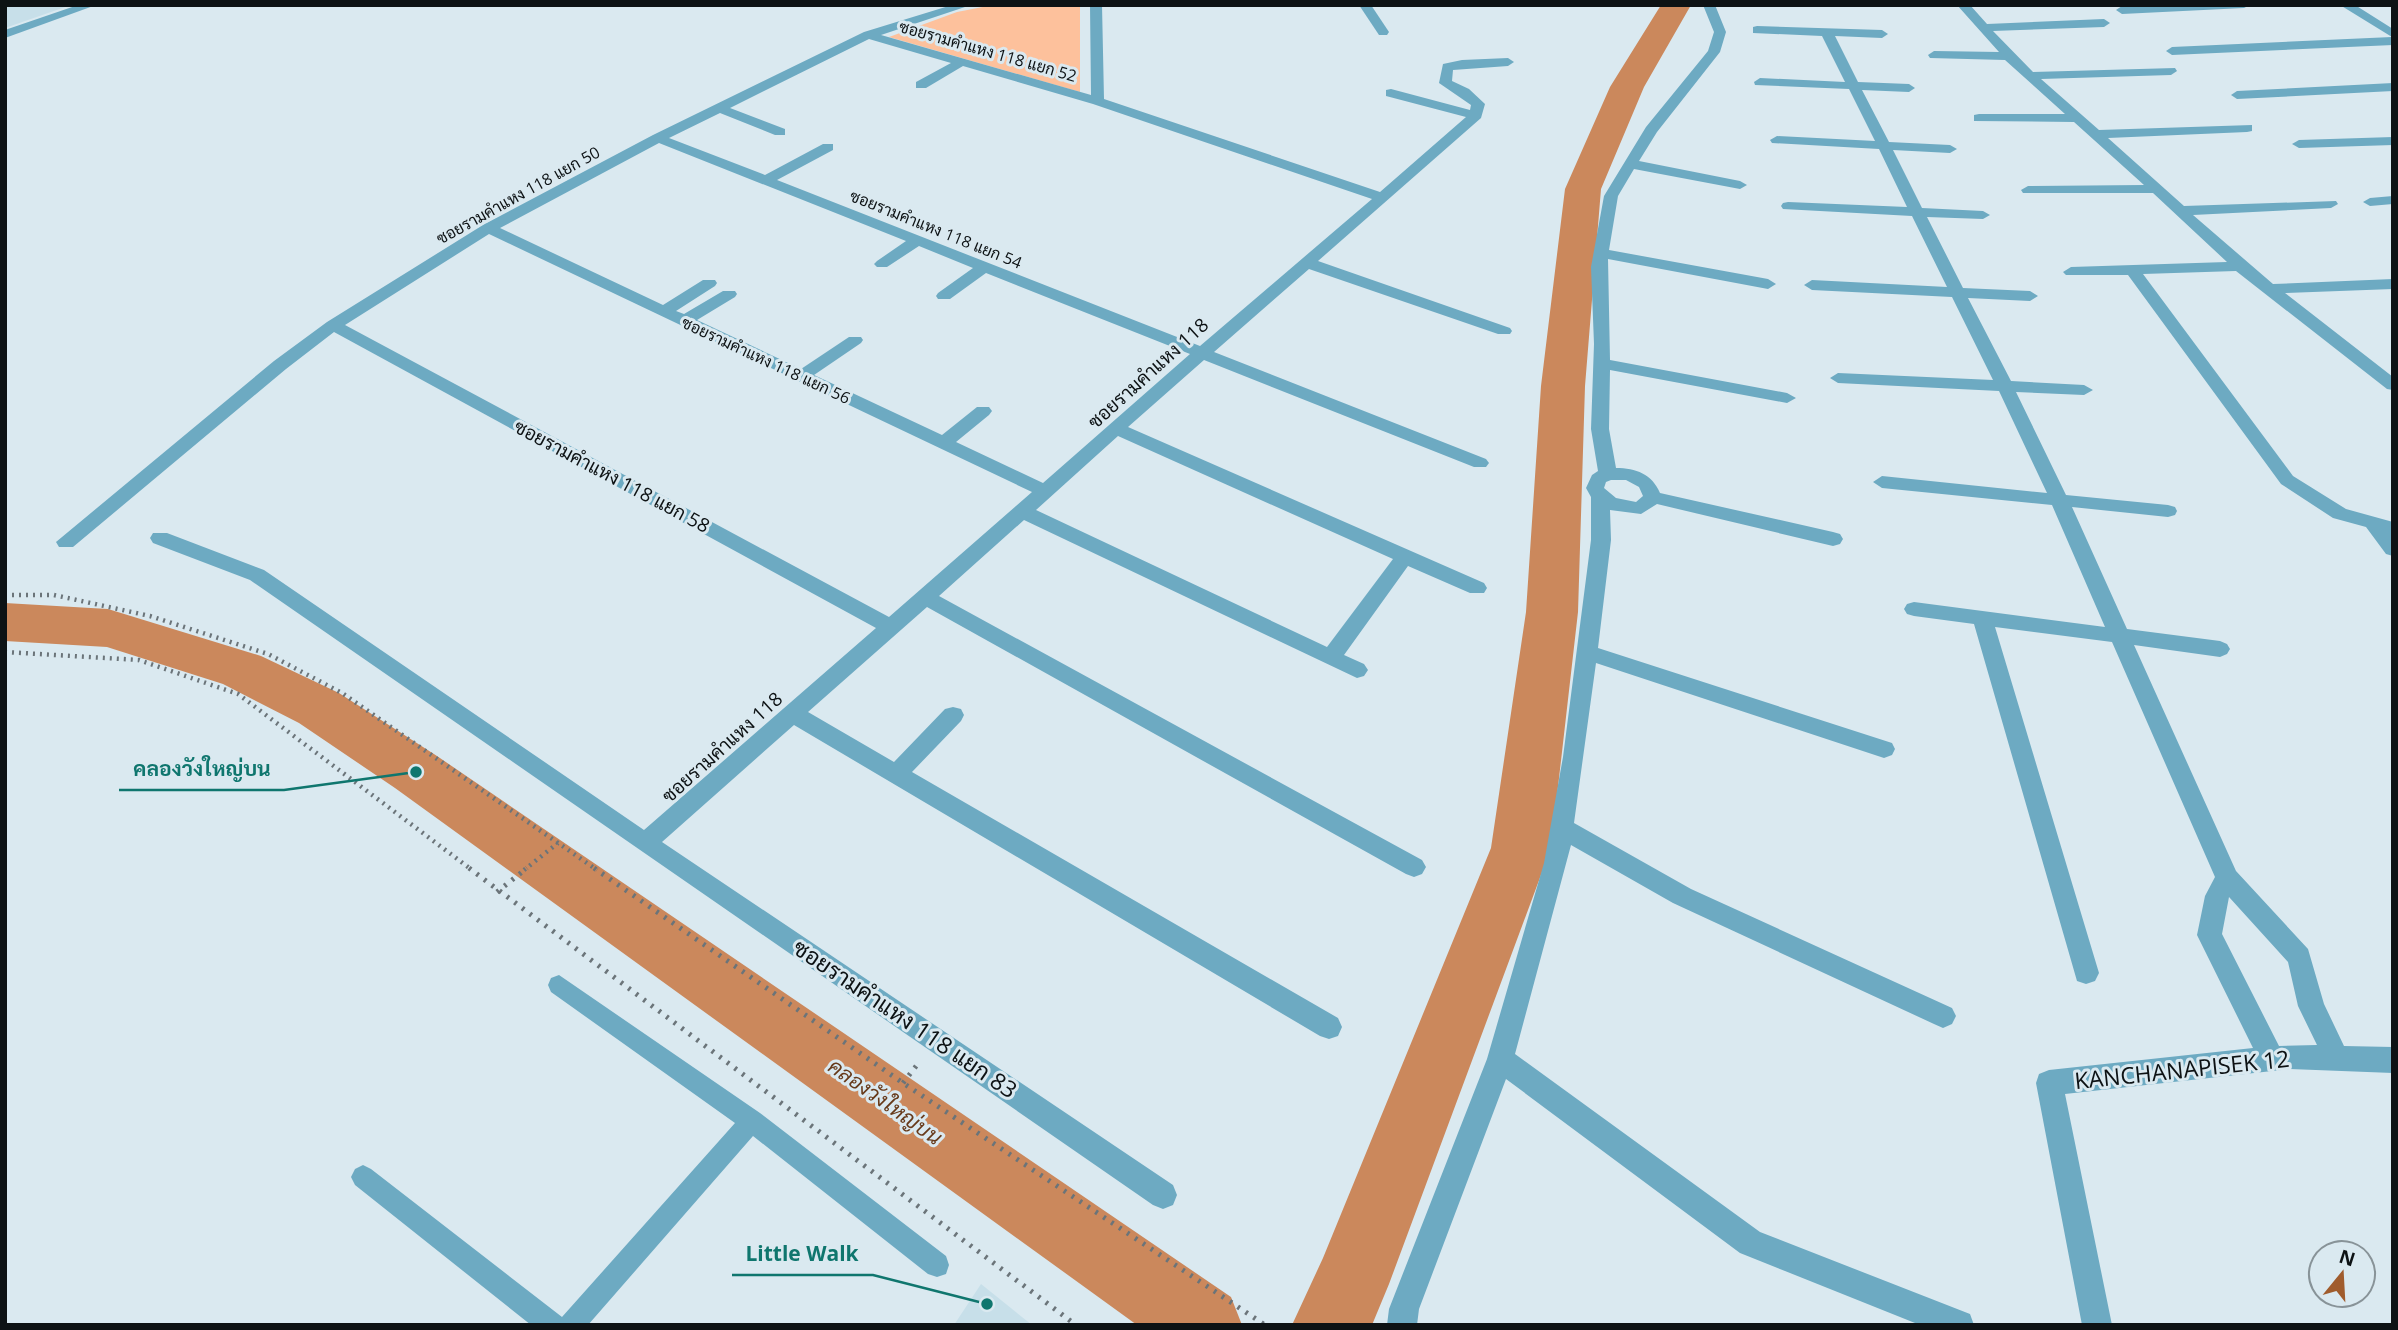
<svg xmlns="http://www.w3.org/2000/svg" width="2398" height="1330" viewBox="0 0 2398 1330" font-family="'Open Sans',Sarabun,sans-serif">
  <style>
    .built { fill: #c7dfe9 }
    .green { fill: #fdc19c }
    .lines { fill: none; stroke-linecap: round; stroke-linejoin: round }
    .river { fill: #cb885c; fill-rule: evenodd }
    .path-far1 { stroke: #6b7479; stroke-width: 4.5; stroke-dasharray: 2 5; stroke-linecap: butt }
    .path { stroke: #6b7479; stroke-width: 5; stroke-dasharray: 2.5 7; stroke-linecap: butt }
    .service { fill: #6daac2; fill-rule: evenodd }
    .minor { fill: #6daac2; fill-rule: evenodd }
    .labels { text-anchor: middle; stroke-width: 6; stroke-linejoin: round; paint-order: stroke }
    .far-street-label { font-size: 16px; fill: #0d1214; stroke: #dae9f0 }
    .street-label { font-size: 19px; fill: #0d1214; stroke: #dae9f0 }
    .water-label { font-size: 21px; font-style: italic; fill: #673a1a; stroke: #dae9f0 }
    .near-street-label { font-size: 23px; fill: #0d1214; stroke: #dae9f0 }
    .leader { fill: none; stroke: #0f766e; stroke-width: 2.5 }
    .callout-dot { fill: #0f766e; stroke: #dae9f0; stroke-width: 2.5 }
    .callout-label { font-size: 21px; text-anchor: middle; font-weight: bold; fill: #0f766e; stroke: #dae9f0; stroke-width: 6; stroke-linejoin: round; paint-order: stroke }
  </style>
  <rect width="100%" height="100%" fill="#dae9f0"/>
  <g class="built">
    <polygon points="5,5 71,5 5,28"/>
    <polygon points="981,1284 1032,1325 954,1325"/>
  </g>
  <polygon class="green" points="993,5 1080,5 1080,92 889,37 957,12"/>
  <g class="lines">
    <g class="river">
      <polygon points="1661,5 1691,5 1644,87 1601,189 1585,386 1578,612 1551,848 1389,1284 1372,1325 1292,1325 1323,1258 1491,848 1526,612 1541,386 1565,189 1610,87"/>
      <polygon points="5,603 108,609 261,656 339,693 437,756 1231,1297 1242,1325 1137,1325 395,788 299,723 223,684 107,647 5,641"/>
    </g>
    <g class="path-far1">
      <polyline points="5,595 54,595 150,616 268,654 342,693 597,870"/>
      <polyline points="5,652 139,660 238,694 472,870"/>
      <polyline points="524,870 558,843"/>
    </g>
    <g class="path">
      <polyline points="469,868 1076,1325"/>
      <polyline points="594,868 903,1083 1265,1325"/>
      <polyline points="497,892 527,868"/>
      <polyline points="903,1083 920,1061"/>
    </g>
    <polygon class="service" points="559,975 760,1113 946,1256 949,1265 946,1274 937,1277 928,1274 753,1136 588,1325 531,1325 355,1185 351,1177 355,1169 363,1165 371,1169 562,1317 735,1123 551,992 548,985 551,978"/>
    <g class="minor">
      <polygon points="78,5 96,5 5,38 5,30"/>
      <path d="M952,5H971L881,35L1091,95L1090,5H1102L1104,99L1380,192L1466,117L1386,96V90L1391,89L1470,110L1471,105L1439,83L1443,64L1462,60L1508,58L1514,62L1508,66L1453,70L1452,81L1469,89L1485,104L1481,118L1318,261L1510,328L1512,331L1510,334H1498L1309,269L1214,352L1486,459L1489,463L1486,467H1474L1204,360L1128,427L1484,583L1487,588L1484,593H1470L1408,566L1344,655L1364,664L1368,670L1364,676L1357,678L1024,520L939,596L1422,860L1426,867L1422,874L1414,877L1406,874L927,607L808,712L894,762L945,709L953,707L961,709L964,715L961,721L912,772L1338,1018L1342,1027L1338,1036L1329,1039L1320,1036L794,725L662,842L1173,1185L1177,1195L1173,1205L1163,1209L1153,1205L250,580L153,543L150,538L153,533H167L264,570L644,830L876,628L334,332L286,369L73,547H59L56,542L274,361L327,322L483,225L653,135L864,32ZM869,39L951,63L916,82V88H926L963,66L1093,104L1372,199L1200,346L777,180L833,150V144H823L765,175L669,138L720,113L775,135H785V129L730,108ZM659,143L906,241L877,261L874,264L877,267H887L919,246L973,268L938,293L936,296L938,299H950L986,273L1190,354L1043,483L956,442L989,415L992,411L989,407H977L942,435L814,375L861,343L863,340L861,337H849L801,369L697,320L735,297L737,294L735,291H723L684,314L676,311L715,286L717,283L715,280H703L663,305L500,228ZM489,234L1032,492L889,617L345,325ZM1118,436L1393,559L1327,647L1036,510Z"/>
      <polygon points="1359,5 1371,5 1389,32 1387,35 1379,35"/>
      <path d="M1703,5H1715L1726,32L1720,52L1657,132L1639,161L1740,181L1747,185L1740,189L1634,169L1618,196L1609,250L1768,279L1776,284L1768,289L1608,259L1610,360L1787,393L1796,398L1787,403L1610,370L1609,429L1616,468C1636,468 1652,474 1660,493L1833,532L1840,534L1843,539L1840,544L1833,546L1657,504L1641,514L1610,510L1611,540L1598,648L1892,743L1895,749L1892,755L1884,758L1596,663L1574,823L1691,889L1952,1008L1956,1016L1952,1024L1943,1028L1934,1024L1673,903L1571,845L1515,1054L1760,1232L1970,1314L1974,1325H1920L1740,1253L1506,1079L1419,1309L1417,1325H1387L1389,1309L1487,1059L1544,863L1563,757L1591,540V497L1586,488L1592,475L1598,471L1591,429L1594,344L1591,267L1604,196L1646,127L1708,51L1714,32ZM1611,480H1626L1639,487L1643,496L1636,502L1616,498L1604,488L1606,482Z"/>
      <polygon points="1957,5 1970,5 1987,24 2104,19 2110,23 2104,27 1993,31 2033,72 2175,68 2177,71 2171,75 2041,79 2099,130 2252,125 2252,131 2247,132 2108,138 2184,206 2336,201 2338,204 2331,208 2193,215 2273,284 2393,279 2393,289 2285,293 2393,377 2393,390 2387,389 2236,271 2143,274 2293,476 2346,509 2393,522 2393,556 2386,554 2366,527 2333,518 2281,484 2128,275 2066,275 2063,272 2071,267 2227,262 2153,193 2023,193 2021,190 2028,186 2144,185 2074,122 1974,121 1974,115 1979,114 2065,114 2005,60 1930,58 1928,55 1934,51 1999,52"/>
      <polygon points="2152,5 2250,5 2244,8 2122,14 2116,10 2122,6"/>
      <polygon points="2340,5 2355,5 2393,29 2393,45 2172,55 2166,51 2172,47 2392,37"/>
      <path d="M1757,26L1882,30L1888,34L1882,38L1835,36L1858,82L1909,84L1915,88L1909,92L1862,90L1889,142L1950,145L1957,149L1950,153L1893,150L1922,208L1983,211L1990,215L1983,219L1927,217L1963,288L2030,291L2038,296L2030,301L1968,298L2011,381L2084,385L2093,390L2084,395L2016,392L2066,495L2168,505L2175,507L2177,511L2175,515L2168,517L2072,507L2127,629L2220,641L2227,644L2230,649L2227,654L2220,657L2134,645L2236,871L2308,949L2324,1004L2344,1046L2393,1047V1073L2290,1069L2065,1094L2112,1325H2082L2036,1083L2039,1074L2049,1070L2253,1048L2197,935L2205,896L2215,877L2112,642L1995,627L2099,973L2095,981L2086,984L2077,981L1974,624L1914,616L1907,614L1904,609L1907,604L1914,602L2105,627L2052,505L1882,488L1873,482L1882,476L2047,493L1999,391L1838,383L1830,378L1838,373L1993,380L1952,297L1812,290L1804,285L1812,280L1947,287L1912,216L1783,209L1781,206L1783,203L1788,202L1907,207L1879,149L1772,143L1770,140L1777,136L1875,141L1849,89L1755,85L1754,82L1760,78L1845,82L1822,36L1753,33V27ZM2229,897L2288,962L2298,1006L2317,1045L2279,1046L2222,934Z"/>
      <polygon points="2393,83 2393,91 2237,99 2231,95 2237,91"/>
      <polygon points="2393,137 2393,145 2299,148 2292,144 2299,140"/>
      <polygon points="2393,196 2393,204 2370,206 2363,202 2370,198"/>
    </g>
  </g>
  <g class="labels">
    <g class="far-street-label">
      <text transform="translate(988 51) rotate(16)" y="6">ซอยรามคำแหง 118 แยก 52</text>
      <text transform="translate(518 195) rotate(-29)" y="6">ซอยรามคำแหง 118 แยก 50</text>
      <text transform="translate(936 229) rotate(22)" y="6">ซอยรามคำแหง 118 แยก 54</text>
      <text transform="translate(766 360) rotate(25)" y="6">ซอยรามคำแหง 118 แยก 56</text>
    </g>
    <g class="street-label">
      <text transform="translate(1148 373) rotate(-42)" y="7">ซอยรามคำแหง 118</text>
      <text transform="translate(612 476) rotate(28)" y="7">ซอยรามคำแหง 118 แยก 58</text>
      <text transform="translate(722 747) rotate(-42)" y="7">ซอยรามคำแหง 118</text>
    </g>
    <g class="water-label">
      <text transform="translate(885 1102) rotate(35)" y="7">คลองวังใหญ่บน</text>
    </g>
    <g class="near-street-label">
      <text transform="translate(905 1019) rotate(34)" y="8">ซอยรามคำแหง 118 แยก 83</text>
      <text transform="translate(2182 1070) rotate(-6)" y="8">KANCHANAPISEK 12</text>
    </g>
  </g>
  <path class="leader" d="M416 772L284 790H119M987 1304L873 1275H732"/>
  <g class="callout-dot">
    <circle cx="416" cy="772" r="7"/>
    <circle cx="987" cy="1304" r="7"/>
  </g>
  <g class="callout-label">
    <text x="202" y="776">คลองวังใหญ่บน</text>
    <text x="802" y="1261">Little Walk</text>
  </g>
  <rect width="2398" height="1330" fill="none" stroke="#0d1214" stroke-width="14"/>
  <g transform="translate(2342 1274) rotate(18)"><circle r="33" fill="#dae9f0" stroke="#889398" stroke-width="2"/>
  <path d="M0-5L12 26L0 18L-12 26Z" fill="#a05c2d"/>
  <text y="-10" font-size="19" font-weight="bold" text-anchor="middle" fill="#0d1214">N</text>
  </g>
</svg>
